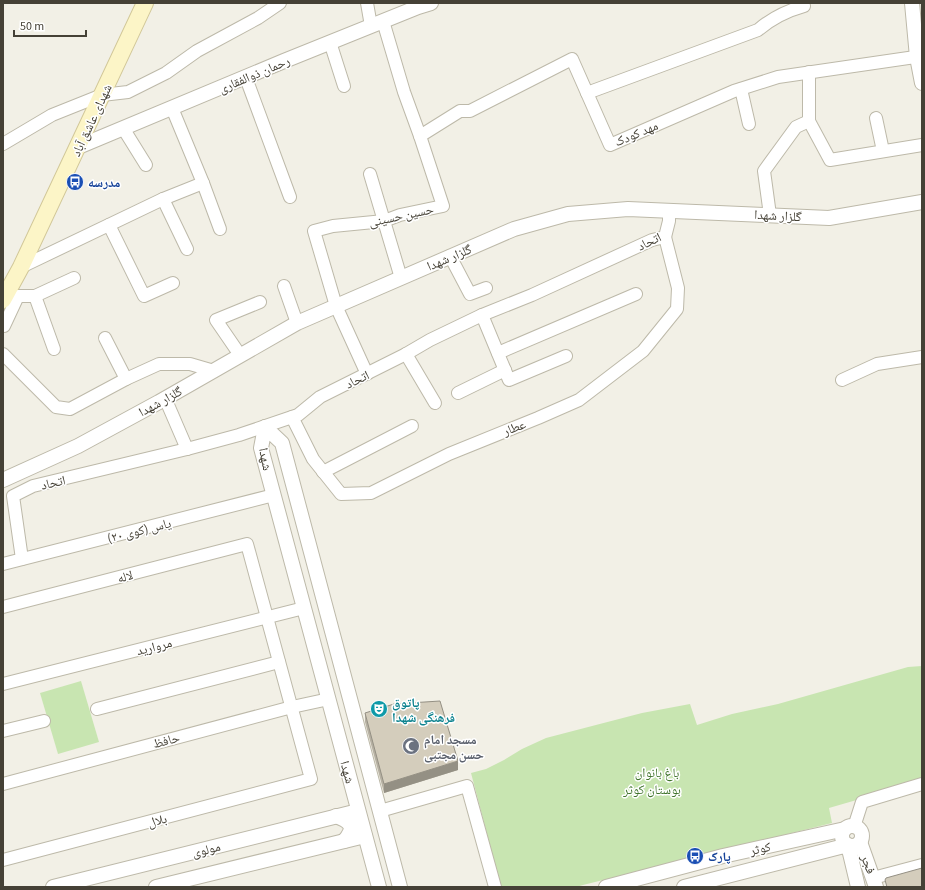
<svg xmlns="http://www.w3.org/2000/svg" width="925" height="890" viewBox="0 0 925 890" font-family="'Source Sans 3','Noto Naskh Arabic',sans-serif">
  <style>
    .green { fill: #c8e5b1 }
    .lines { fill: none; stroke-linecap: round; stroke-linejoin: round }
    .minor-casing { stroke: #bdb9a9; stroke-width: 14 }
    .tertiary-casing { stroke: #bdb9a9; stroke-width: 16 }
    .secondary-casing { stroke: #d1c798; stroke-width: 18 }
    .minor { stroke: #fff; stroke-width: 12 }
    .tertiary { stroke: #fff; stroke-width: 14 }
    .secondary { stroke: #fcf5c7; stroke-width: 16 }
    .wall { fill: #b6b0a2 }
    .shaded-wall { fill: #949084 }
    .building { fill: #d4cdbc; stroke: #949084 }
    .labels { text-anchor: middle; stroke-width: 3; stroke-linejoin: round; paint-order: stroke }
    .street-label { font-size: 13px; fill: #454136; stroke: #fff }
    .transit-label { font-size: 13px; font-weight: bold; fill: #164399; stroke: #fff; text-anchor: start }
    .culture-label { font-size: 13px; font-weight: bold; fill: #0d838f; stroke: #fff; text-anchor: start }
    .worship-label { font-size: 13px; font-weight: bold; fill: #5b616d; stroke: #fff; text-anchor: start }
    .park-label { font-size: 13px; fill: #40742c; stroke: #fff }
  </style>
  <rect width="100%" height="100%" fill="#f2f0e6"/>
  <g class="green">
    <polygon points="922,666 922,781 829,808 832,823 583,885 576,887 501,887 471,773 486,769 504,760 522,749 546,738 642,713 690,704 697,725 732,714 778,704 908,667"/>
    <polygon points="81,681 99,742 58,754 40,693"/>
  </g>
  <g class="lines">
    <g class="minor-casing">
      <g id="minor">
        <polyline points="367,3 371,26"/>
        <polyline points="330,42 344,86"/>
        <polyline points="246,78 290,197"/>
        <polyline points="741,89 749,124"/>
        <path d="M587,93L758,30C772,18 786,11 804,6L803,3"/>
        <polyline points="172,108 203,183 220,229"/>
        <polyline points="876,118 883,151"/>
        <polyline points="809,121 830,160 922,145"/>
        <polyline points="123,128 146,165"/>
        <polyline points="420,136 460,111 470,111 572,59 610,145 734,91 778,77 922,56"/>
        <polyline points="3,144 52,115 102,95 128,92 166,73 197,51 258,18 280,3"/>
        <polyline points="370,174 401,278"/>
        <polyline points="163,199 187,249"/>
        <polyline points="770,215 764,171 796,127 809,121 809,72"/>
        <polyline points="109,225 144,296 173,283"/>
        <polyline points="450,256 470,294 486,288"/>
        <polyline points="21,267 163,199 203,183"/>
        <polyline points="284,286 297,323"/>
        <polyline points="35,296 54,349"/>
        <polyline points="482,315 509,380 566,356"/>
        <polyline points="3,326 4,326 18,296 35,296 74,278"/>
        <polyline points="105,338 126,379"/>
        <polyline points="498,353 636,294"/>
        <polyline points="3,354 56,407 70,409 126,379 159,364 190,364 214,371"/>
        <polyline points="406,354 435,403"/>
        <polyline points="240,355 216,320 260,302"/>
        <polyline points="367,374 336,306 314,231 333,226 384,221 400,215 443,206 420,136 404,92 383,21"/>
        <polyline points="842,380 877,364 922,357"/>
        <polyline points="458,393 505,370"/>
        <polyline points="165,398 187,449"/>
        <polyline points="292,417 313,459 341,494 371,493 449,454 538,418 579,400 643,351 677,309 678,288 665,237"/>
        <polyline points="323,472 412,426"/>
        <polyline points="22,559 13,496 33,486 187,449 239,435 298,415 320,397 406,354 430,340 482,315 532,295 652,240 665,237 669,221 669,210"/>
        <polyline points="3,564 274,495"/>
        <polyline points="3,607 247,544 311,779 3,860"/>
        <polyline points="3,684 304,608"/>
        <polyline points="97,709 279,662"/>
        <polyline points="3,731 44,721"/>
        <polyline points="3,784 292,707 329,699"/>
        <polyline points="380,811 467,786 495,887"/>
        <polyline points="854,827 862,802 922,784"/>
        <polyline points="873,878 922,865"/>
      </g>
    </g>
    <g class="tertiary-casing">
      <g id="tertiary">
        <polyline points="912,3 917,57 922,83"/>
        <polyline points="78,147 284,61 418,7 431,3"/>
        <polyline points="3,480 78,446 159,402 297,323 514,229 568,214 628,209 829,218 922,202"/>
        <path d="M336,816C351,822 356,827 344,841"/>
        <circle cx="852" cy="836" r="10"/>
        <polyline points="860,842 876,887"/>
        <polyline points="53,887 358,811"/>
        <polyline points="156,887 365,836"/>
        <polyline points="379,887 261,448 265,427 282,443 400,887"/>
        <polyline points="606,887 723,856 845,829"/>
        <polyline points="684,887 848,845 858,887"/>
      </g>
    </g>
    <g class="secondary-casing">
      <polyline id="secondary" points="3,300 21,267 145,3"/>
    </g>
    <use href="#minor" class="minor"/>
    <use href="#tertiary" class="tertiary"/>
    <use href="#secondary" class="secondary"/>
  </g>
  <polygon class="wall" points="365,713 458,770 384,793 365,722"/>
  <polygon class="shaded-wall" points="458,761 458,770 384,793 384,784"/>
  <g class="building">
    <polygon points="440,701 458,761 384,784 365,713 394,704"/>
    <polygon points="922,868 922,887 887,887 885,880 886,878"/>
  </g>
  <defs>
    <g id="bus-disc" transform="scale(0.9)"><circle r="9.5" fill="#1a4fb4" stroke="#fff"/><path d="M-5-6H5V4H4V6H2V4H-2V6H-4V4H-5ZM-3.5-4V0h7V-4ZM-3.5 1.2v1.5H-2V1.2ZM2 1.2v1.5H3.5V1.2Z" fill="#fff"/></g>
    <g id="theatre-disc" transform="scale(0.9)"><circle r="9.5" fill="#0f9aa8" stroke="#fff"/><path d="M-5-5.5Q0-4 5-5.5V0Q5 5 0 6Q-5 5-5 0ZM-3.3-2.5H-1v1.5H-3.3ZM1-2.5H3.3v1.5H1ZM-2.8 1Q0 5.5 2.8 1Z" fill="#fff"/></g>
    <g id="mosque-disc" transform="scale(0.9)"><circle r="9.5" fill="#6b7280" stroke="#fff"/><path d="M3.5-4.9A6 6 0 1 0 3.5 4.9A5 5 0 1 1 3.5-4.9Z" fill="#fff"/></g>
  </defs>
  <g fill-rule="evenodd">
    <use href="#bus-disc" x="75" y="182"/>
    <use href="#theatre-disc" x="379" y="709"/>
    <use href="#mosque-disc" x="411" y="746"/>
    <use href="#bus-disc" x="695" y="856"/>
  </g>
  <g class="labels">
    <g class="street-label">
      <text transform="translate(254 74) rotate(-23)" y="5">رحمان ذوالفقاری</text>
      <text transform="translate(91 120) rotate(-65)" y="5">شهدای عاشق آباد</text>
      <text transform="translate(636 133) rotate(-23)" y="5">مهد کودک</text>
      <text transform="translate(401 215) rotate(-12)" y="5">حسین حسینی</text>
      <text transform="translate(778 215) rotate(3)" y="5">گلزار شهدا</text>
      <text transform="translate(649 241) rotate(-26)" y="5">اتحاد</text>
      <text transform="translate(449 257) rotate(-23)" y="5">گلزار شهدا</text>
      <text transform="translate(357 379) rotate(-26)" y="5">اتحاد</text>
      <text transform="translate(160 401) rotate(-29)" y="5">گلزار شهدا</text>
      <text transform="translate(514 427) rotate(-21)" y="5">عطار</text>
      <text transform="translate(266 459) rotate(79)" y="5">شهدا</text>
      <text transform="translate(53 482) rotate(-13)" y="5">اتحاد</text>
      <text transform="translate(139 530) rotate(-14)" y="5">یاس (کوی ۲۰)</text>
      <text transform="translate(125 576) rotate(-15)" y="5">لاله</text>
      <text transform="translate(154 646) rotate(-14)" y="5">مروارید</text>
      <text transform="translate(166 740) rotate(-15)" y="5">حافظ</text>
      <text transform="translate(348 772) rotate(75)" y="5">شهدا</text>
      <text transform="translate(157 820) rotate(-15)" y="5">بلال</text>
      <text transform="translate(760 848) rotate(-12)" y="5">کوثر</text>
      <text transform="translate(206 849) rotate(-14)" y="5">مولوی</text>
      <text transform="translate(869 864) rotate(71)" y="5">فجر</text>
    </g>
    <g class="transit-label">
      <text x="88" y="187">مدرسه</text>
      <text x="708" y="861">پارک</text>
    </g>
    <g class="culture-label">
      <text x="392" y="707">پاتوق<tspan x="392" dy="15">فرهنگی شهدا</tspan></text>
    </g>
    <g class="worship-label">
      <text x="424" y="744">مسجد امام<tspan x="424" dy="15">حسن مجتبی</tspan></text>
    </g>
    <g class="park-label">
      <text x="657" y="777">باغ بانوان</text>
      <text x="652" y="794">بوستان کوثر</text>
    </g>
  </g>
  <rect width="925" height="890" fill="none" stroke="#454136" stroke-width="8"/>
  <path d="M14 30v6h72v-6" fill="none" stroke="#454136" stroke-width="2"/>
  <text x="20" y="30" font-size="12" fill="#454136" stroke="#ffffff" stroke-width="3" paint-order="stroke">50 m</text>
</svg>
